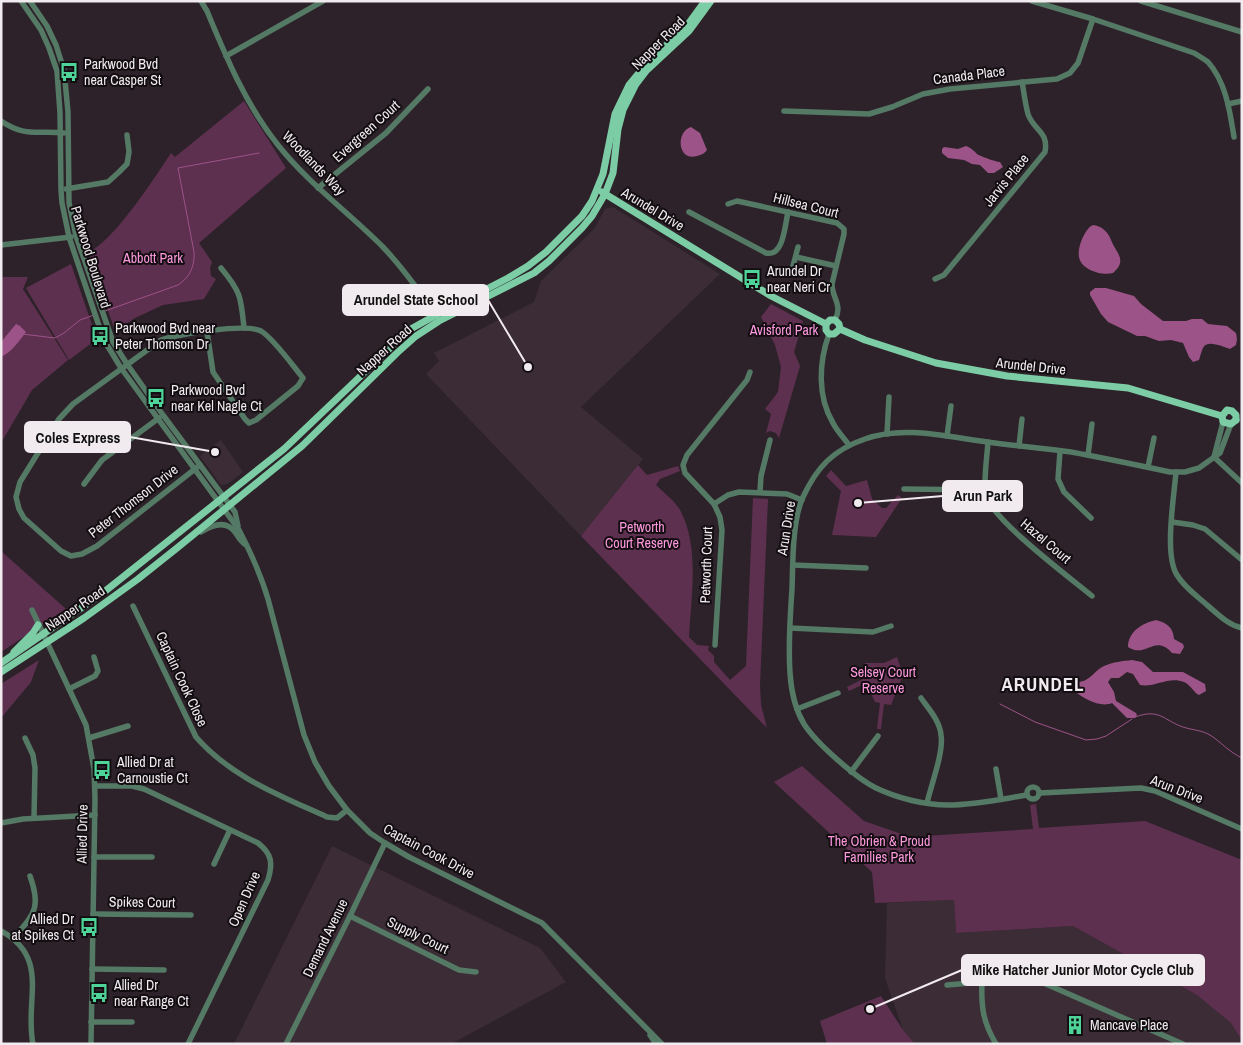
<svg xmlns="http://www.w3.org/2000/svg" width="1243" height="1045" viewBox="0 0 1243 1045" font-family="'Archivo Narrow',sans-serif">
  <style>
    .built { fill: #3c2c36 }
    .green { fill: #5e3050 }
    .water { fill: #9c5387 }
    .lines { fill: none; stroke-linecap: round; stroke-linejoin: round }
    .stream { stroke: #9c5387; stroke-width: 1 }
    .minor { stroke: #547965; stroke-width: 5.5 }
    .major { stroke: #7ccda5; stroke-width: 7 }
    .labels { text-anchor: middle; stroke-width: 4; stroke-linejoin: round; paint-order: stroke }
    .street-label { font-size: 14px; fill: #f1eaee; stroke: #120d10 }
    .poi-label { font-size: 14px; fill: #f1eaee; stroke: #120d10; text-anchor: start }
    .park-label { font-size: 14px; fill: #fe99df; stroke: #120d10 }
    .district-label { font-size: 19px; font-weight: bold; letter-spacing: 1px; fill: #f1eaee; stroke: #120d10 }
    .leader { fill: none; stroke: #f1eaee; stroke-width: 2 }
    .callout-dot { fill: #f1eaee; stroke: #120d10; stroke-width: 2 }
    .callout { fill: #f1eaee; stroke: #f1eaee; stroke-width: 2 }
    .callout-label { font-size: 15px; text-anchor: middle; font-weight: bold; fill: #111 }
  </style>
  <rect width="100%" height="100%" fill="#2d2229"/>
  <g class="built">
    <polygon points="613,207 720,274 581,407 643,459 581,536 426,374 439,361 434,353 534,302 541,281 594,229 605,209"/>
    <polygon points="221,440 243,472 229,483 223,485 220,484 200,456"/>
    <polygon points="332,846 540,948 566,982 451,1044 234,1044"/>
    <polygon points="954,900 956,933 1073,926 1197,995 1231,1023 1242,1041 1242,1044 915,1044 903,1030 885,978 887,903"/>
  </g>
  <g class="green">
    <path d="M244,101L286,168L199,243L212,262L210,268L211,276L216,279L204,299L163,305L135,318L115,331L88,252C112,244 156,176 171,153L175,157Z"/>
    <polygon points="71,264 97,339 69,360 26,288"/>
    <polygon points="1,277 28,277 23,289 68,360 32,390 1,443"/>
    <polygon points="771,304 803,321 794,352 800,366 779,438 776,433 770,431 766,433 771,414 765,409 778,392 781,367 775,345 761,317"/>
    <path d="M638,465L647,475L678,466L680,471L660,479L656,485C664,493 675,501 680,510C700,547 691,596 689,637L697,645L709,646L708,650L714,656V662L730,680L746,666L753,498L768,499L760,685L761,705L767,728L581,536Z"/>
    <polygon points="831,470 846,486 867,480 872,499 882,508 886,508 898,495 902,498 876,537 832,535 841,491 826,476"/>
    <polygon points="1,551 66,609 1,652"/>
    <polygon points="897,657 903,675 891,705 884,704 881,729 877,729 880,703 875,702 866,683 849,691 847,687 865,678 865,663 884,663"/>
    <polygon points="39,660 31,682 1,718 1,684"/>
    <polygon points="802,766 864,821 910,837 1033,829 1030,805 1036,804 1039,828 1145,821 1242,860 1242,1041 1231,1023 1197,995 1073,926 956,933 954,900 875,903 872,872 774,782"/>
    <polygon points="881,996 903,1030 915,1044 827,1044 820,1021"/>
  </g>
  <g class="water">
    <path d="M691,127L700,133L707,150C705,153 702,155 697,156C678,162 675,132 691,127Z"/>
    <path d="M966,146C971,148 973,150 977,154C980,156 996,162 1000,162L1003,167L994,173H988L980,165L972,164L964,160L948,158L942,153V149L944,147L958,149Z"/>
    <path d="M1093,225C1102,226 1108,232 1111,240C1116,253 1128,260 1113,273C1102,276 1081,270 1079,257C1077,248 1085,228 1093,225Z"/>
    <path d="M1095,288H1106L1134,296L1141,304L1163,321H1186L1192,319H1202L1208,324L1227,326L1236,333L1237,339L1236,345L1230,349C1223,347 1207,339 1203,348C1201,352 1200,357 1199,360L1193,362L1189,357L1183,343L1171,340L1159,341L1145,336H1137L1108,322L1101,314L1090,295V292Z"/>
    <path d="M16,324L20,326L26,332C19,341 12,352 1,357V342Z"/>
    <path d="M1156,620C1167,623 1173,627 1174,639L1183,644L1184,647L1180,654L1172,653C1155,633 1146,659 1128,647C1128,632 1142,623 1156,620Z"/>
    <path d="M1132,660L1142,662L1153,672H1183L1205,684L1206,691L1199,695C1193,692 1191,685 1184,682C1168,676 1155,688 1140,685L1133,674L1127,672L1119,678H1111L1108,682L1114,692L1116,701L1136,713L1137,715L1135,718H1127L1112,703C1101,708 1083,699 1075,691L1076,685L1078,682C1089,682 1094,671 1104,666C1113,662 1123,661 1132,660Z"/>
  </g>
  <g class="lines">
    <g class="stream">
      <path d="M105,311L178,285C190,277 195,266 194,252L178,168L259,153"/>
      <polyline points="22,334 55,338 64,333 80,320 94,315"/>
      <polyline points="1000,704 1035,722 1086,740 1097,739 1106,736 1132,719"/>
      <path d="M1135,717C1160,708 1163,720 1183,727C1192,730 1201,730 1210,735C1221,742 1229,752 1242,758"/>
    </g>
    <g class="minor">
      <path d="M21,1L41,30L49,48L57,71L60,113L61,190L62,203L69,237L98,323L107,345L121,368L239,530C251,553 261,575 268,599L304,735L315,762L329,786L347,810L370,833L385,843L409,857L542,923L662,1044"/>
      <polyline points="30,1 47,26 56,45 64,70 68,112 69,203 76,236 113,342 127,364 163,415 235,512 238,526"/>
      <path d="M201,1L207,11C226,57 246,105 278,145C308,183 348,212 382,246C403,268 421,293 438,318"/>
      <path d="M1032,1L1093,19L1194,53C1199,56 1204,59 1208,62C1226,82 1230,112 1234,137"/>
      <polyline points="1141,1 1242,32"/>
      <polyline points="226,56 323,1"/>
      <polyline points="1228,104 1242,101"/>
      <polyline points="784,111 869,114 892,107 923,94 950,89 1057,79 1070,73 1078,63 1093,19"/>
      <path d="M1,121C27,138 36,130 64,133"/>
      <polyline points="318,188 386,133 428,89"/>
      <polyline points="66,189 108,182 118,173 127,164 129,152 127,135"/>
      <path d="M728,204L737,201L837,223L844,229V234L832,284C832,298 843,305 835,320"/>
      <path d="M689,212L766,253C784,257 785,224 788,212"/>
      <polyline points="1,245 71,237"/>
      <polyline points="796,257 836,266"/>
      <polyline points="793,266 798,247"/>
      <path d="M221,268C241,292 241,297 244,328"/>
      <path d="M935,279L944,275L1045,152C1049,131 1033,130 1028,114C1025,103 1024,92 1022,82"/>
      <path d="M829,334C819,362 817,396 833,423C837,431 844,438 849,445"/>
      <polyline points="887,434 889,397"/>
      <polyline points="947,436 951,406"/>
      <path d="M988,442C987,458 983,481 986,496C993,520 1069,577 1092,596"/>
      <polyline points="1019,446 1022,419"/>
      <polyline points="1060,451 1058,479 1064,492 1091,518"/>
      <polyline points="1088,455 1092,424"/>
      <polyline points="1214,457 1242,483"/>
      <polyline points="1214,457 1223,422"/>
      <path d="M200,465L97,546L82,554L71,556L61,551L24,518L19,509L16,497L20,482L59,419L73,404L161,340C179,334 245,323 261,331C274,339 293,366 303,378L298,386L256,420L249,423L245,419L213,372L207,332"/>
      <polyline points="1148,467 1154,438"/>
      <path d="M1176,472C1174,497 1164,555 1177,575C1184,587 1197,596 1207,605C1218,614 1228,625 1242,628"/>
      <polyline points="84,484 102,460 159,418"/>
      <polyline points="904,489 985,490"/>
      <polyline points="760,492 761,476 770,440"/>
      <polyline points="714,504 728,495 739,492 787,494 802,500"/>
      <polyline points="1172,522 1193,525 1205,529 1242,560"/>
      <path d="M201,532C212,525 226,520 235,532C239,538 241,542 246,545"/>
      <polyline points="793,565 866,568"/>
      <path d="M133,606L196,737C231,777 279,795 327,817L337,818L347,810"/>
      <polyline points="32,610 86,725 94,769 95,799 91,1044"/>
      <polyline points="790,628 873,632 891,626"/>
      <polyline points="715,645 722,530 720,517 714,504 685,473 683,465 687,455 747,380 750,372"/>
      <polyline points="69,689 95,676 98,671 94,657"/>
      <path d="M921,698C928,708 940,721 941,735C944,752 931,785 927,803"/>
      <polyline points="797,709 838,693"/>
      <polyline points="25,738 33,755 35,768 34,818"/>
      <polyline points="89,738 128,726"/>
      <polyline points="996,769 1001,799"/>
      <polyline points="851,772 878,736"/>
      <path d="M95,786H132L144,789L258,843C272,854 273,863 268,880L188,1044"/>
      <circle cx="1033" cy="793" r="6"/>
      <polyline points="1040,793 1141,788 1155,791 1242,829"/>
      <path d="M1027,795C1002,799 974,805 948,805C924,805 897,798 876,788C856,778 816,743 804,724C795,709 791,689 790,673C788,645 790,617 792,589C793,563 792,521 803,497C817,467 833,450 865,439C904,425 947,437 987,442C1015,446 1043,448 1071,452C1104,458 1137,465 1170,472H1185L1199,468L1220,453L1231,424"/>
      <polyline points="1,823 23,819 95,815"/>
      <polyline points="94,857 152,857"/>
      <polyline points="214,864 230,830"/>
      <polyline points="93,914 191,915"/>
      <polyline points="350,916 459,970 476,972"/>
      <path d="M1,931C51,958 24,1001 33,1044"/>
      <path d="M13,939C33,915 42,909 30,876"/>
      <polyline points="92,969 164,970"/>
      <path d="M982,982C981,1007 983,1022 996,1044"/>
      <polyline points="947,985 1018,979 1039,981 1183,1044"/>
      <polyline points="91,1022 132,1022"/>
      <polyline points="650,1035 656,1044"/>
      <polyline points="286,1044 350,916 385,843"/>
    </g>
    <g class="major">
      <polyline points="602,192 771,296 826,324"/>
      <polyline points="826,324 826,330 829,334 834,334 840,329"/>
      <polyline points="826,324 830,320 835,320 839,324 840,329"/>
      <polyline points="840,329 865,340 936,363 1007,376 1128,388 1222,416"/>
      <polyline points="1222,416 1227,410 1232,411 1236,415 1236,420"/>
      <polyline points="1222,416 1223,422 1231,424 1236,420"/>
      <polyline points="14,652 33,633 38,625"/>
      <polyline points="1,663 104,592 284,449 409,330 436,315 508,278 528,266 546,252 582,216 592,201 603,174 615,114 629,85 649,61 686,27 705,1"/>
      <polyline points="1,672 84,618 138,579 177,548 302,446 398,352 416,336 439,321 534,273 549,261 582,228 592,216 605,194 613,173 618,129 623,110 636,84 646,71 689,31 711,1"/>
    </g>
  </g>
  <defs>
    <g id="bus-bare" transform="scale(1.5)"><path d="M-5-6H5V4H4V6H2V4H-2V6H-4V4H-5ZM-3.5-4V0h7V-4ZM-3.5 1.2v1.5H-2V1.2ZM2 1.2v1.5H3.5V1.2Z" fill="#4ed399" stroke="#120d10" stroke-width="2.5" paint-order="stroke"/></g>
    <g id="building-bare" transform="scale(1.5)"><path d="M-4-6H4V6H1V3H-1V6H-4ZM-2.5-4.3h1.7v1.8h-1.7ZM.8-4.3h1.7v1.8H.8ZM-2.5-1h1.7V.8h-1.7ZM.8-1h1.7V.8H.8Z" fill="#4ed399" stroke="#120d10" stroke-width="2.5" paint-order="stroke"/></g>
  </defs>
  <g fill-rule="evenodd">
    <use href="#bus-bare" x="69" y="72"/>
    <use href="#bus-bare" x="752" y="279"/>
    <use href="#bus-bare" x="100" y="336"/>
    <use href="#bus-bare" x="156" y="398"/>
    <use href="#bus-bare" x="102" y="770"/>
    <use href="#bus-bare" x="89" y="927"/>
    <use href="#bus-bare" x="99" y="993"/>
    <use href="#building-bare" x="1075" y="1025"/>
  </g>
  <g class="labels">
    <g class="street-label">
      <text transform="translate(658 43) rotate(-45)" y="5">Napper Road</text>
      <text transform="translate(969 75) rotate(-7)" y="5">Canada Place</text>
      <text transform="translate(366 131) rotate(-42)" y="5">Evergreen Court</text>
      <text transform="translate(314 163) rotate(46)" y="5">Woodlands Way</text>
      <text transform="translate(1006 180) rotate(-51)" y="5">Jarvis Place</text>
      <text transform="translate(806 205) rotate(14)" y="5">Hillsea Court</text>
      <text transform="translate(653 209) rotate(31)" y="5">Arundel Drive</text>
      <text transform="translate(91 257) rotate(73)" y="5">Parkwood Boulevard</text>
      <text transform="translate(384 350) rotate(-42)" y="5">Napper Road</text>
      <text transform="translate(1031 366) rotate(6)" y="5">Arundel Drive</text>
      <text transform="translate(133 501) rotate(-38)" y="5">Peter Thomson Drive</text>
      <text transform="translate(786 528) rotate(-81)" y="5">Arun Drive</text>
      <text transform="translate(1046 541) rotate(40)" y="5">Hazel Court</text>
      <text transform="translate(706 565) rotate(-88)" y="5">Petworth Court</text>
      <text transform="translate(75 608) rotate(-34)" y="5">Napper Road</text>
      <text transform="translate(182 679) rotate(65)" y="5">Captain Cook Close</text>
      <text transform="translate(1177 789) rotate(21)" y="5">Arun Drive</text>
      <text transform="translate(82 834) rotate(-89)" y="5">Allied Drive</text>
      <text transform="translate(429 851) rotate(28)" y="5">Captain Cook Drive</text>
      <text transform="translate(244 899) rotate(-66)" y="5">Open Drive</text>
      <text transform="translate(142 902) rotate(1)" y="5">Spikes Court</text>
      <text transform="translate(418 935) rotate(26)" y="5">Supply Court</text>
      <text transform="translate(325 938) rotate(-64)" y="5">Demand Avenue</text>
    </g>
    <g class="poi-label">
      <text x="84" y="69">Parkwood Bvd<tspan x="84" dy="16">near Casper St</tspan></text>
      <text x="767" y="276">Arundel Dr<tspan x="767" dy="16">near Neri Cr</tspan></text>
      <text x="115" y="333">Parkwood Bvd near<tspan x="115" dy="16">Peter Thomson Dr</tspan></text>
      <text x="171" y="395">Parkwood Bvd<tspan x="171" dy="16">near Kel Nagle Ct</tspan></text>
      <text x="117" y="767">Allied Dr at<tspan x="117" dy="16">Carnoustie Ct</tspan></text>
      <text x="74" y="924" text-anchor="end">Allied Dr<tspan x="74" dy="16">at Spikes Ct</tspan></text>
      <text x="114" y="990">Allied Dr<tspan x="114" dy="16">near Range Ct</tspan></text>
      <text x="1090" y="1030">Mancave Place</text>
    </g>
    <g class="park-label">
      <text x="153" y="263">Abbott Park</text>
      <text x="784" y="335">Avisford Park</text>
      <text x="642" y="532">Petworth<tspan x="642" dy="16">Court Reserve</tspan></text>
      <text x="883" y="677">Selsey Court<tspan x="883" dy="16">Reserve</tspan></text>
      <text x="879" y="846">The Obrien &amp; Proud<tspan x="879" dy="16">Families Park</tspan></text>
    </g>
    <g class="district-label">
      <text x="1043" y="691">ARUNDEL</text>
    </g>
  </g>
  <path class="leader" d="M528 367L488 300M215 452L130 437M858 503L943 496M870 1009L962 970"/>
  <g class="callout-dot">
    <circle cx="528" cy="367" r="5"/>
    <circle cx="215" cy="452" r="5"/>
    <circle cx="858" cy="503" r="5"/>
    <circle cx="870" cy="1009" r="5"/>
  </g>
  <g class="callout">
    <rect x="343" y="285" width="145" height="30" rx="5"/>
    <rect x="25" y="422" width="105" height="30" rx="5"/>
    <rect x="943" y="481" width="79" height="30" rx="5"/>
    <rect x="962" y="955" width="242" height="30" rx="5"/>
  </g>
  <g class="callout-label">
    <text x="416" y="305">Arundel State School</text>
    <text x="78" y="443">Coles Express</text>
    <text x="983" y="501">Arun Park</text>
    <text x="1083" y="975">Mike Hatcher Junior Motor Cycle Club</text>
  </g>
  <rect width="1243" height="1045" fill="none" stroke="#f1eaee" stroke-width="5"/>
</svg>
